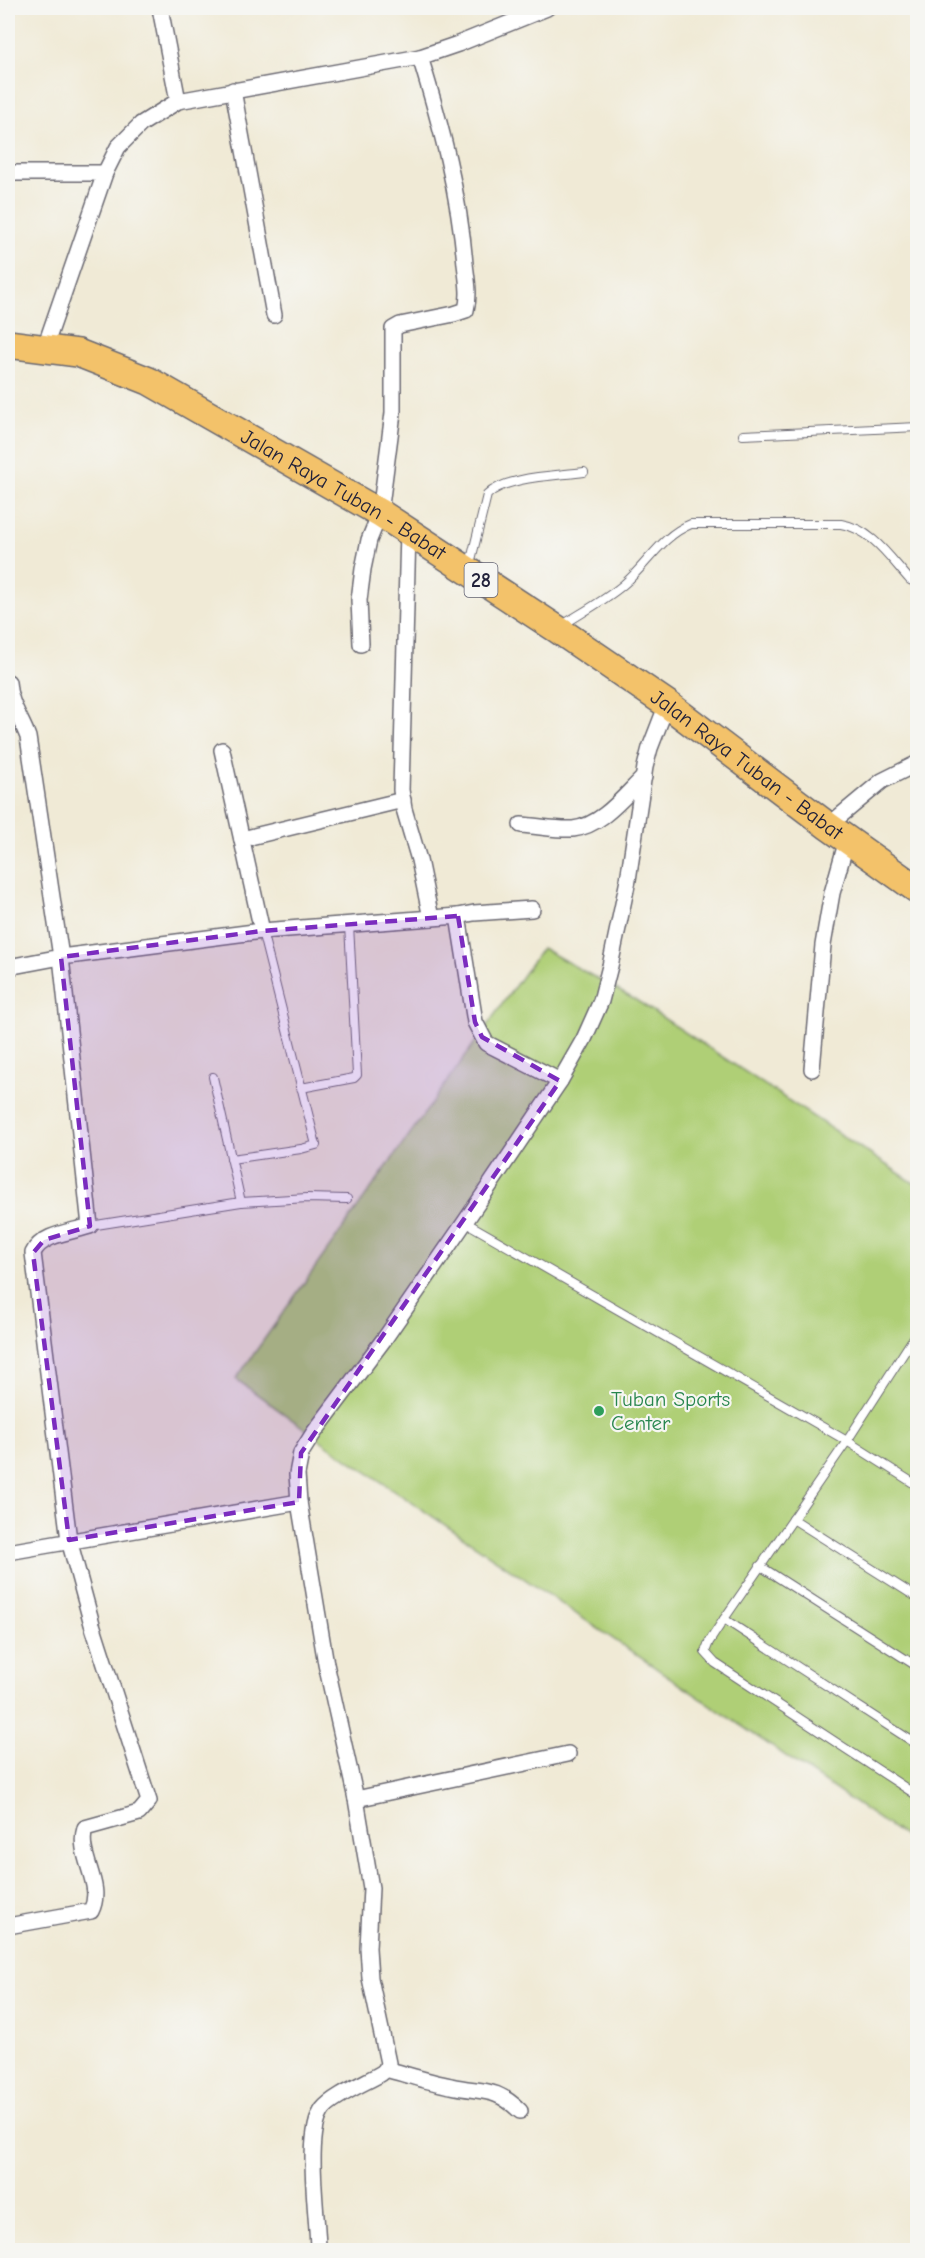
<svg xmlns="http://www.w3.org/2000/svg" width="925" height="2258" viewBox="0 0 925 2258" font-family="'Comic Neue',sans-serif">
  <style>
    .green { fill: #afcf76; stroke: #687858; stroke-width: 1.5 }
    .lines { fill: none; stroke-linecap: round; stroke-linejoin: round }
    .lane-casing { stroke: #6a6871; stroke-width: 10 }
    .street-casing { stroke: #6a6871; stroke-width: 18 }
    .highway-casing { stroke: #6a6871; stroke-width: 30 }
    .lane { stroke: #fff; stroke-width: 8 }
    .street { stroke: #fff; stroke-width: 15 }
    .highway { stroke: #f3c26a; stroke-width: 27 }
    .marked { fill: #7b2cbf; fill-opacity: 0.2; stroke: #7b2cbf; stroke-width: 4.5; stroke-dasharray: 12 8; stroke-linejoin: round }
    .leisure-dot { fill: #2e9e5b; stroke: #f6f6f2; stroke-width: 2 }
    .labels { text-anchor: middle; stroke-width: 4.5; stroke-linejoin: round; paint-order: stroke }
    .shield { fill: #f6f6f2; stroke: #626272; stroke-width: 1.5 }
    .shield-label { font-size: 20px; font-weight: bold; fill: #22223b }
    .street-label { font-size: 21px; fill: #22223b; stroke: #f6f6f2 }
    .leisure-label { font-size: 21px; fill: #27864d; stroke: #f6f6f2; text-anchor: start }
  </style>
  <rect width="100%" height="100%" fill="#f6f6f2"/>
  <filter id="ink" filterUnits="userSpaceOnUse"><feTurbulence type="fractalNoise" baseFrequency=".0167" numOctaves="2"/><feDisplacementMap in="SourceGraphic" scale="12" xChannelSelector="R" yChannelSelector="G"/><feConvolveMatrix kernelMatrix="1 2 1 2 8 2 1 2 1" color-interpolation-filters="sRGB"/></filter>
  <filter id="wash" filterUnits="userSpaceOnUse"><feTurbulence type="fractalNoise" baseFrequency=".008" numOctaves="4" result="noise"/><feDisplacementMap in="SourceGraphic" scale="24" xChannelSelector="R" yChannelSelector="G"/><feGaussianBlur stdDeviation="1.35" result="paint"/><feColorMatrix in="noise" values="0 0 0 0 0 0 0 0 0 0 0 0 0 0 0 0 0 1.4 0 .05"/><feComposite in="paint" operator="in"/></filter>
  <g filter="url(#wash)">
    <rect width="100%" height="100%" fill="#f0ead6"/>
    <polygon class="green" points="542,948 639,1002 917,1185 917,1845 330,1447 236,1379"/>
  </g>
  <g filter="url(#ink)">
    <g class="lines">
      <g class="lane-casing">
        <g id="lane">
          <polyline points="743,435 918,427"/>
          <path d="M470,564L487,495C506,476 557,476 584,472"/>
          <path d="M561,626C581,613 604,601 623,585C647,565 661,536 691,524H841C872,529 890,558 910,580L918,583"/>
          <polyline points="213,1077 241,1202"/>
          <polyline points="301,1088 354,1078 357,1075 349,925"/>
          <polyline points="231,1159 301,1149 316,1145 262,931"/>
          <polyline points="465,1222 847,1441 918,1486"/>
          <polyline points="90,1226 241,1202 307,1198 347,1199"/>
          <polyline points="918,1331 847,1441 724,1619 709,1642 705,1652 715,1663 918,1796"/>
          <polyline points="793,1519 918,1598"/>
          <polyline points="760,1566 918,1667"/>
          <polyline points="724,1619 918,1745"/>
        </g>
      </g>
      <g class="street-casing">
        <g id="street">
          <polyline points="160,8 178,101"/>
          <polyline points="233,90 274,315"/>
          <polyline points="8,173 105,173"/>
          <polyline points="45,347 105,173 118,147 141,124 178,101 420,57 458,44 547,8"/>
          <polyline points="408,532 401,790 404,809 419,860 431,918"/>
          <path d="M361,644L359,600L363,569L369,540L380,513L393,413V329L400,325L454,314L466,310C470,295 467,280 465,264C459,193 441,125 420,57"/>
          <path d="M8,682C9,703 21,718 28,737L61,957L90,1226C72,1232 41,1234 33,1253L69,1540L92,1624L149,1801L139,1813L85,1828C76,1856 105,1884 91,1911L8,1926"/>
          <polyline points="222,750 262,931"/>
          <path d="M521,825C538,826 557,830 573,829C602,826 625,795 644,777"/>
          <polyline points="828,826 882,781 918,763"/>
          <polyline points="242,839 403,800"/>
          <polyline points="458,916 474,913 532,909"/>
          <polyline points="8,967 61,957 262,931 458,916 475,1022 486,1043 560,1081"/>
          <polyline points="812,1069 823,945 832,893 847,840"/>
          <polyline points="8,1552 299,1502"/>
          <polyline points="356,1799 568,1754"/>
          <path d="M386,2069C408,2075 429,2082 451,2086C482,2093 495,2086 520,2111"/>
          <path d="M318,2250C318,2217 304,2134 323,2109C333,2096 367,2082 382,2073L386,2069L388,2063L370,1978L368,1948L371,1888L356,1799L326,1664L299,1502L297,1474L301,1453L313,1434L385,1338L465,1222L560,1081L584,1039L601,1001L610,966L628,880L645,767L650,748L667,704"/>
        </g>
      </g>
      <g class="highway-casing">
        <g id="highway">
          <path id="s1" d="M8,344L78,353L149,381L380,513L557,629L667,704L828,826L918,890"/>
        </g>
      </g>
      <use href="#lane" class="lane"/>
      <use href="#street" class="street"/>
      <use href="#highway" class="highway"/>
    </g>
  </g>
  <path class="marked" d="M458,916L475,1022L482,1037L560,1081L301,1453L299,1502L69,1540L33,1253L44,1240L90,1226L61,957L262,931Z"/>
  <circle class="leisure-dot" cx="599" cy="1411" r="6"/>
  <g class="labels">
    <rect class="shield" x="464.5" y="563" width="33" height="34" rx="4.5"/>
    <g class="shield-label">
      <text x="481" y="587">28</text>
    </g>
    <g class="street-label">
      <text dy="7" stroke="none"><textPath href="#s1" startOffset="372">Jalan Raya Tuban - Babat</textPath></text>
      <text dy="7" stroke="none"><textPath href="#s1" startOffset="858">Jalan Raya Tuban - Babat</textPath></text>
    </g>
    <g class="leisure-label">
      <text x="611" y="1406">Tuban Sports<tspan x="611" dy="24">Center</tspan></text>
    </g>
  </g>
  <rect width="925" height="2258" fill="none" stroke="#f6f6f2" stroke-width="30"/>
</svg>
